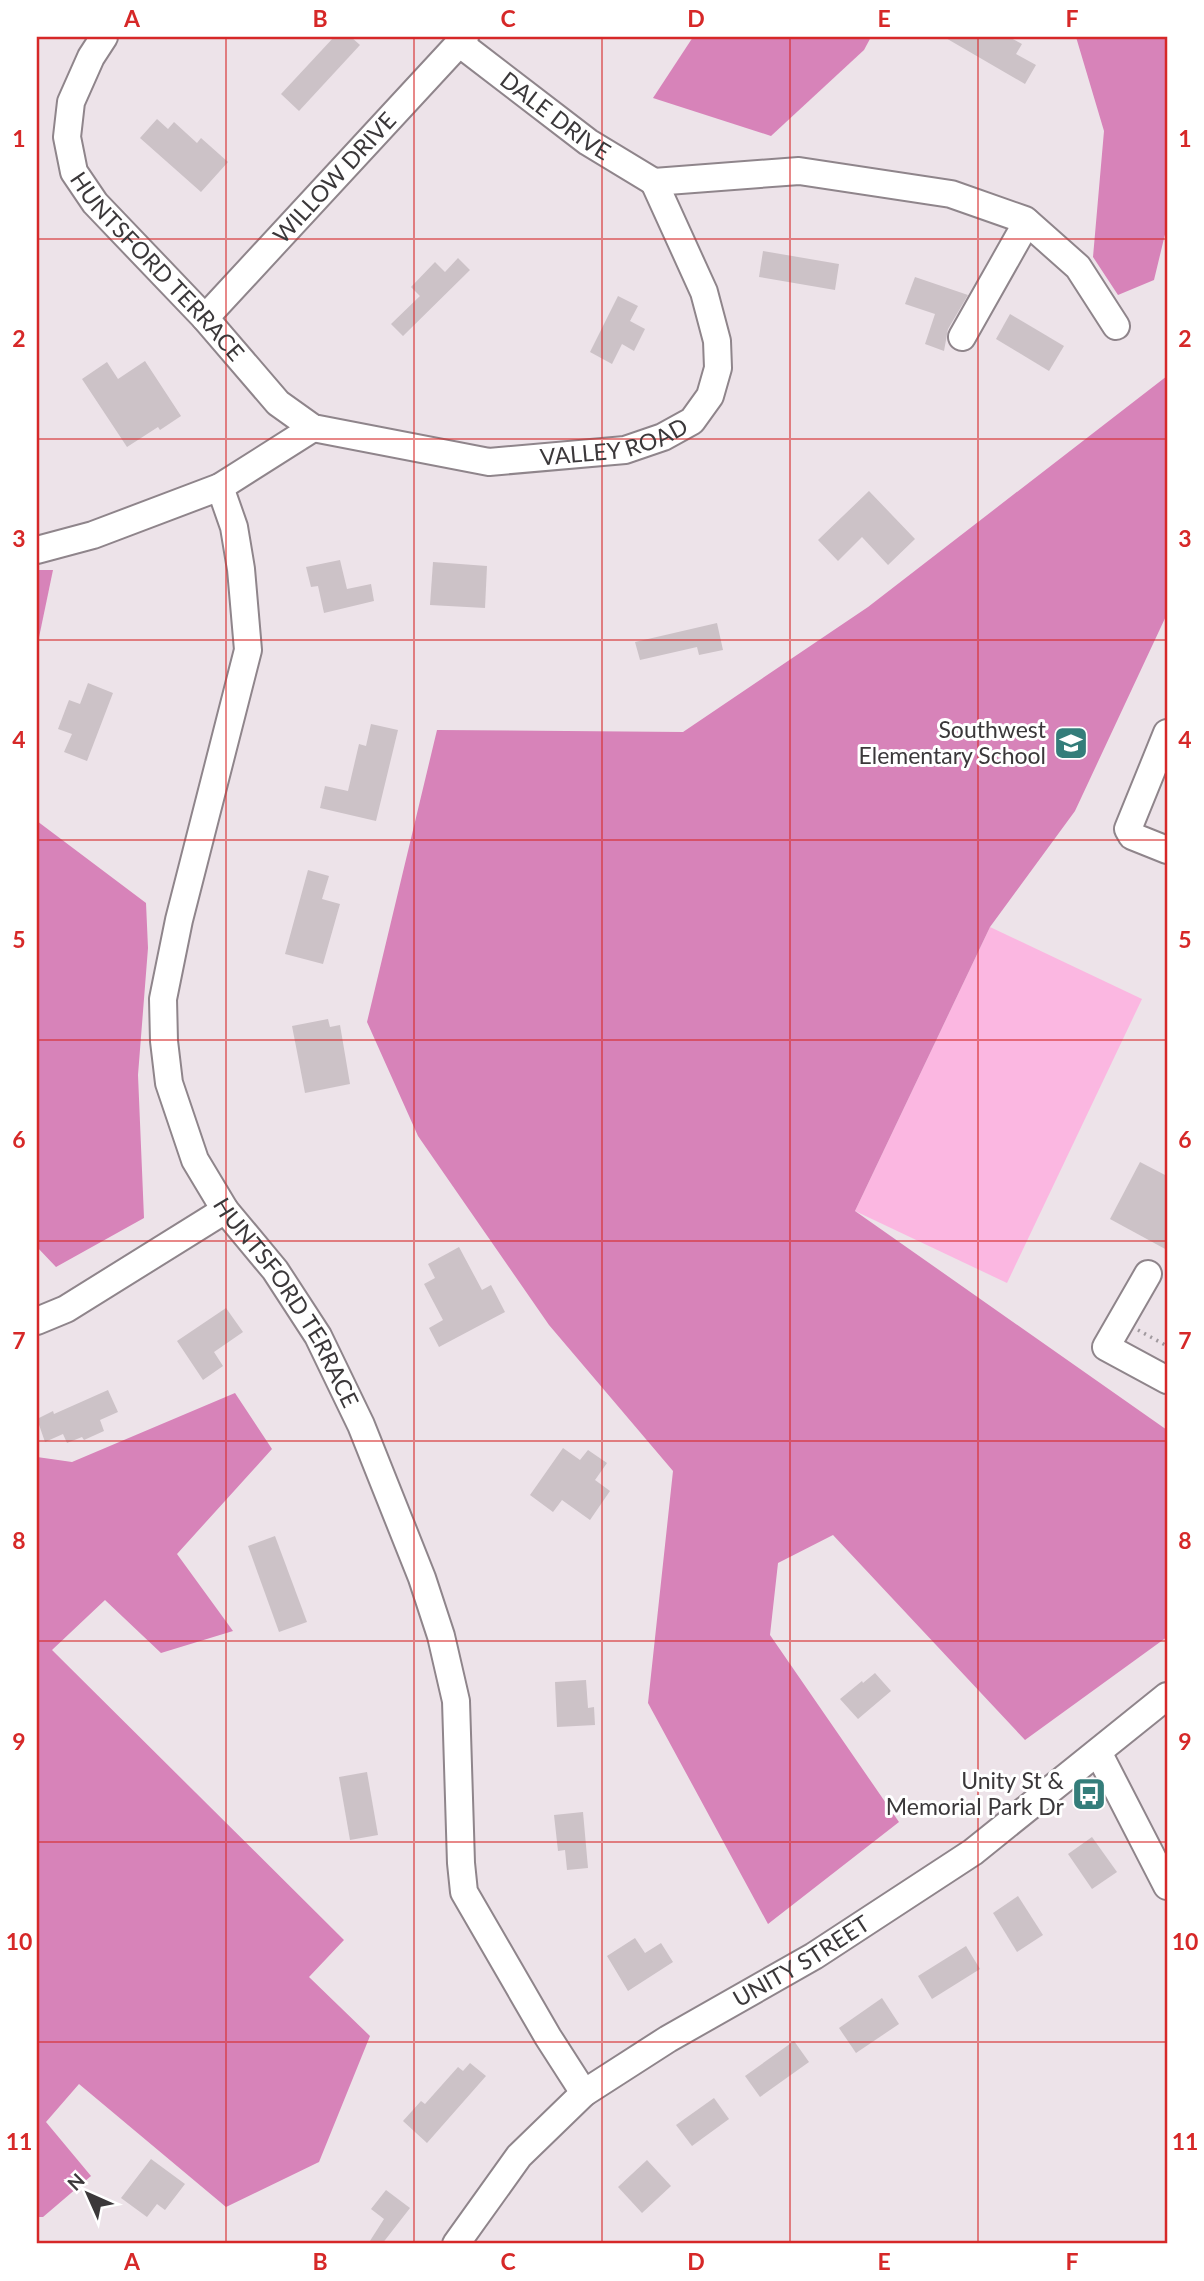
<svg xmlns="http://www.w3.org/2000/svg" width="1204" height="2281" viewBox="0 0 1204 2281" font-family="Lato,sans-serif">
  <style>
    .green { fill: #fbb7e1 }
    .forest { fill: #d783b9 }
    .building { fill: #ccc2c7 }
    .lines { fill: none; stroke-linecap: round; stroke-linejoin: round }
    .minor-casing { stroke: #8f858b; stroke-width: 30 }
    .path { stroke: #a0999e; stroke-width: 3.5; stroke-dasharray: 2 5; stroke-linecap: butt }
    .minor { stroke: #fff; stroke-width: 26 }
    .grid { fill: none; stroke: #d62828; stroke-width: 2; stroke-opacity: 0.55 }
    .labels { text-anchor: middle; stroke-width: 6; stroke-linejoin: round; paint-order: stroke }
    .street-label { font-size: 23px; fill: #3b383a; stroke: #fff }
    .poi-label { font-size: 23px; fill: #3b383a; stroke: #fff; text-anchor: end }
    .neatline { fill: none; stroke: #d62828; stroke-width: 2.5 }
    .grid-label { font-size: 23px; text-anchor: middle; font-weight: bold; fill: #d62828 }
  </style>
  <rect width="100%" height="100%" fill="#ede3e9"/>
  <polygon class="green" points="990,927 1142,999 1007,1283 855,1211"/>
  <g class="forest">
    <polygon points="693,37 871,37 864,50 771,136 653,98"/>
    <polygon points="1076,37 1167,37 1167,226 1154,280 1118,295 1093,257 1104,131"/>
    <polygon points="1167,376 1167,614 1075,811 990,927 855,1211 1167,1430 1167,1637 1025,1740 833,1535 778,1563 770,1635 899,1822 768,1924 648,1703 673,1471 549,1325 418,1136 367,1022 437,730 683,732 868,607"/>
    <polygon points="37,570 53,570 37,647"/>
    <polygon points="37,821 146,903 148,948 138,1075 144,1218 56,1267 37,1247"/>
    <polygon points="235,1393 272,1449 177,1554 233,1631 161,1653 105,1600 52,1650 344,1940 309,1977 370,2036 319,2162 226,2207 79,2084 46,2122 91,2176 43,2217 37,2217 37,1457 72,1462"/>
  </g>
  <g class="building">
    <polygon points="334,37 351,37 360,45 299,111 281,94"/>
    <polygon points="944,37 1009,37 1022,44 1016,54 1036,65 1025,84"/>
    <polygon points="157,119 168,129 174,122 197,143 201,138 228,162 201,192 140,138"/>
    <polygon points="763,251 839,264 835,290 759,277"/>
    <polygon points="458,258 470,270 403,336 391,324 420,296 411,287 435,262 445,272"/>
    <polygon points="915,277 968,295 948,329 944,351 925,344 935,314 905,304"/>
    <polygon points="618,296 638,306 630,321 645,329 634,351 622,344 612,364 590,352"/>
    <polygon points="1010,314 1064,346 1049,371 996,339"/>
    <polygon points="145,361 181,416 160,430 158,427 127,447 82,379 107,362 118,379"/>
    <polygon points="869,491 915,539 888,565 862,537 838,561 818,540"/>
    <polygon points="340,560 347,589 371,584 374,601 324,613 318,586 311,587 306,567"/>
    <polygon points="433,562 487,566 485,608 430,605"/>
    <polygon points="717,623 723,650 699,655 697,647 640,660 635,642"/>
    <polygon points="88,683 113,693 87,761 64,752 72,734 58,729 69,700 80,704"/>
    <polygon points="371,724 398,730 376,821 320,808 325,786 348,791 359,744 366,746"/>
    <polygon points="308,870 329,876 322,899 340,904 323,964 285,954"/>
    <polygon points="328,1019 330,1027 340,1025 350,1084 305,1093 292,1026"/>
    <polygon points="1140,1162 1167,1176 1167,1250 1110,1219"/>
    <polygon points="459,1247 482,1290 491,1285 505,1312 439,1347 429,1328 443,1320 424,1284 435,1278 428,1264"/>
    <polygon points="226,1308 243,1332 214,1352 223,1366 203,1380 177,1341"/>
    <polygon points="108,1390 118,1412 100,1420 104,1431 84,1440 82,1437 67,1443 63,1434 45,1442 37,1419 53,1411 54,1414"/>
    <polygon points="563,1448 580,1460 588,1450 607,1463 595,1480 610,1491 590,1520 562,1500 553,1512 530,1495"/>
    <polygon points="275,1536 307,1622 279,1632 248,1546"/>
    <polygon points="875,1673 891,1691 858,1719 840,1699 862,1681 863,1683"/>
    <polygon points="586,1680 588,1708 594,1707 595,1725 557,1727 555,1682"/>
    <polygon points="367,1772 378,1835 350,1840 339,1777"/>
    <polygon points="583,1812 588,1868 567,1870 565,1850 558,1851 554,1815"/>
    <polygon points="1092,1837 1117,1872 1092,1889 1068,1854"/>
    <polygon points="1018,1896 1043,1935 1017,1952 993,1913"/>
    <polygon points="635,1938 645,1953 661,1943 673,1962 628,1991 607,1956"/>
    <polygon points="966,1946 980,1969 932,1999 918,1976"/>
    <polygon points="882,1998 899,2024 856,2053 839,2028"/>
    <polygon points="794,2041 809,2062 760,2097 745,2076"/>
    <polygon points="470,2063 486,2076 427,2143 403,2121 421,2101 425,2104 458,2067 463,2071"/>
    <polygon points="714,2098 729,2119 692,2146 676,2125"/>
    <polygon points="151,2159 185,2184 165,2210 157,2204 147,2217 121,2198"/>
    <polygon points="647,2160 671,2186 642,2213 618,2187"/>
    <polygon points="386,2190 410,2208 382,2244 368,2244 384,2219 371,2209"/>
  </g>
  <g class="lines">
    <g class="minor-casing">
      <g id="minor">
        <path id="s1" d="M104,37L91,57L71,102L67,137L74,172L95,203L205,318L278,403L313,428L489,462L625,450L663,437L692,421L710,396L718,368L717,341L704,292L654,182"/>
        <path id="s2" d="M459,43L588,142L654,182"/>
        <polyline points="654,182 799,171 951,194 1025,220 1078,267 1116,326"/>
        <path id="s3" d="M205,318L465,37"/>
        <polyline points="962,337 1027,222"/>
        <path id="s4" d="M220,487L234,527L241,569L248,650L179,920L163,999L164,1041L169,1083L195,1160L225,1210L275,1270L318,1336L361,1425L422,1578L441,1636L456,1701L461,1863L464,1892L548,2037L584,2093"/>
        <polyline points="37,550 93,535 220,487 313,428"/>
        <polyline points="1167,733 1128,829 1132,836 1167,850"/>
        <polyline points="1148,1274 1106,1347 1167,1380"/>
        <polyline points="37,1321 66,1309 225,1210"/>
        <polyline points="1098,1752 1167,1886"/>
        <path id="s5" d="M456,2244L519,2156L584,2093L668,2039L814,1956L973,1852L1167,1696"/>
      </g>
    </g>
    <polyline class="path" points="1138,1330 1167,1346"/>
    <use href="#minor" class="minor"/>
  </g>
  <path class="grid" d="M226,37V2244M414,37V2244M602,37V2244M790,37V2244M978,37V2244M37,239H1167M37,439H1167M37,640H1167M37,840H1167M37,1040H1167M37,1241H1167M37,1441H1167M37,1641H1167M37,1842H1167M37,2042H1167"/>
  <defs>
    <g id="school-square" transform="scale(1.75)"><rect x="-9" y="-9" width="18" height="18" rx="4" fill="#347d7a" stroke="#fff"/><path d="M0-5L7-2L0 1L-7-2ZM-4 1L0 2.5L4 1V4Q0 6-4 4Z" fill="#fff"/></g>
    <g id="bus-square" transform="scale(1.75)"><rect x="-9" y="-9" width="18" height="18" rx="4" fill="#347d7a" stroke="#fff"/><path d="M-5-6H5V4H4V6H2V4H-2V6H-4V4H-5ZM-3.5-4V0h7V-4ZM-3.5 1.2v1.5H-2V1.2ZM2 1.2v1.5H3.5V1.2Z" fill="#fff"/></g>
  </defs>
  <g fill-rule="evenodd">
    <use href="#school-square" x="1071" y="743"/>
    <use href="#bus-square" x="1089" y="1794"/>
  </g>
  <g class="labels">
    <g class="street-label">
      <text dy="8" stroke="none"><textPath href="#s2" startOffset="121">DALE DRIVE</textPath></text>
      <text dy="8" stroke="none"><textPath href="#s3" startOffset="191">WILLOW DRIVE</textPath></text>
      <text dy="8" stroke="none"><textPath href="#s1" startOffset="270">HUNTSFORD TERRACE</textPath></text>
      <text dy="8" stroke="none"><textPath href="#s1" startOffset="802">VALLEY ROAD</textPath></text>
      <text dy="8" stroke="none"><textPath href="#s4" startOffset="861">HUNTSFORD TERRACE</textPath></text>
      <text dy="8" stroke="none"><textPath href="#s5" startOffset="453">UNITY STREET</textPath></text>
    </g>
    <g class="poi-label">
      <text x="1046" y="738">Southwest<tspan x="1046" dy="26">Elementary School</tspan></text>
      <text x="1064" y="1789">Unity St &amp;<tspan x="1064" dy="26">Memorial Park Dr</tspan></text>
    </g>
  </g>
  <rect width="1204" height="2281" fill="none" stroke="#ffffff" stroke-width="77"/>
  <g transform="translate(88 2194) rotate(315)" stroke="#ffffff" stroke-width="5" paint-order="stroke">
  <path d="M0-5L12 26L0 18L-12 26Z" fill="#3b383a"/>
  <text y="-10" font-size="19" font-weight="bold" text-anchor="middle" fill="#3b383a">N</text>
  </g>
  <rect x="38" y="38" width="1128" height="2204" class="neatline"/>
  <g class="grid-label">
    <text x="132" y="27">A</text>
    <text x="320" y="27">B</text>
    <text x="508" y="27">C</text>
    <text x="696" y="27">D</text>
    <text x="884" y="27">E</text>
    <text x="1072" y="27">F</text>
    <text x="19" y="147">1</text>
    <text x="1185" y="147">1</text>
    <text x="19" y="347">2</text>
    <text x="1185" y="347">2</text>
    <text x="19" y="547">3</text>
    <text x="1185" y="547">3</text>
    <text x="19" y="748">4</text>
    <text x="1185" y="748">4</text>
    <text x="19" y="948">5</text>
    <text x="1185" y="948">5</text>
    <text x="19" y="1148">6</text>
    <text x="1185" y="1148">6</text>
    <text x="19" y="1349">7</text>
    <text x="1185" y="1349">7</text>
    <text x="19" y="1549">8</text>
    <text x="1185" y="1549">8</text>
    <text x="19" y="1750">9</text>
    <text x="1185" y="1750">9</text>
    <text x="19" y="1950">10</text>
    <text x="1185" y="1950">10</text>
    <text x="19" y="2150">11</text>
    <text x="1185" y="2150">11</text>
    <text x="132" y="2270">A</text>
    <text x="320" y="2270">B</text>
    <text x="508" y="2270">C</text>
    <text x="696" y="2270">D</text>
    <text x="884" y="2270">E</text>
    <text x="1072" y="2270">F</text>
  </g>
</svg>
